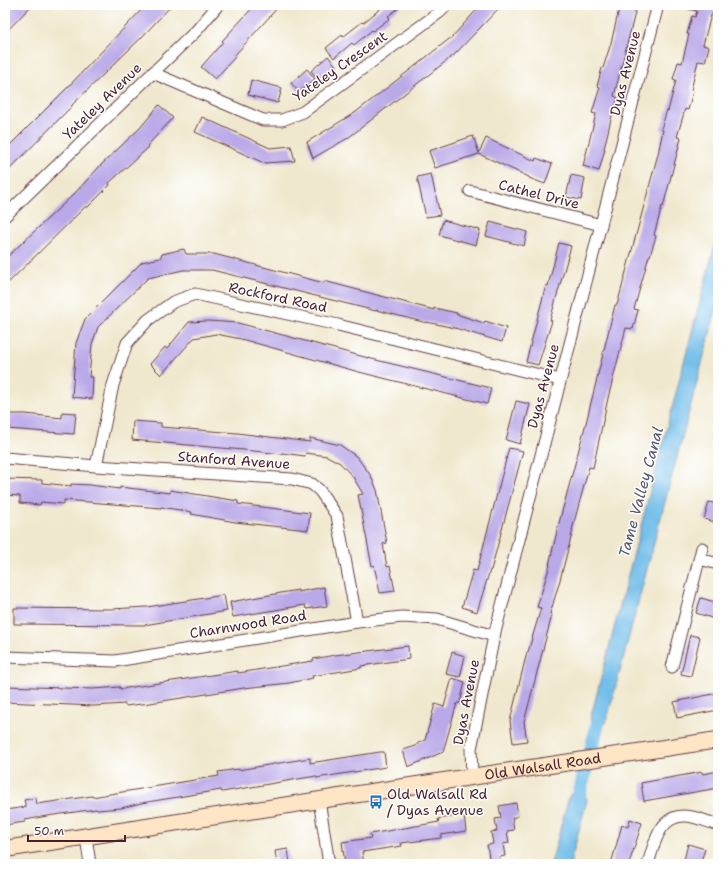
<svg xmlns="http://www.w3.org/2000/svg" width="723" height="869" viewBox="0 0 723 869" font-family="'Shantell Sans',sans-serif">
  <style>
    .water { fill: #6fbde9; stroke: #5c6e8a }
    .lines { fill: none; stroke-linecap: round; stroke-linejoin: round }
    .canal { stroke: #6fbde9; stroke-width: 14 }
    .building { fill: #baa9e8 }
    .minor-casing { stroke: #633d43; stroke-width: 13 }
    .secondary-casing { stroke: #633d43; stroke-width: 18 }
    .minor { stroke: #fff; stroke-width: 11 }
    .secondary { stroke: #fde5c5; stroke-width: 16 }
    .labels { text-anchor: middle; stroke-width: 3; stroke-linejoin: round; paint-order: stroke }
    .street-label { font-size: 14px; fill: #4a1f2b; stroke: #fff }
    .poi-label { font-size: 14px; fill: #4a1f2b; stroke: #fff; text-anchor: start }
    .water-label { font-size: 15px; font-style: italic; fill: #57566e; stroke: #fff }
  </style>
  <rect width="100%" height="100%" fill="#fff"/>
  <filter id="ink" filterUnits="userSpaceOnUse"><feTurbulence type="fractalNoise" baseFrequency=".025" numOctaves="2"/><feDisplacementMap in="SourceGraphic" scale="8" xChannelSelector="R" yChannelSelector="G"/><feConvolveMatrix kernelMatrix="1 2 1 2 8 2 1 2 1" color-interpolation-filters="sRGB"/></filter>
  <filter id="wash" filterUnits="userSpaceOnUse"><feTurbulence type="fractalNoise" baseFrequency=".012" numOctaves="4" result="noise"/><feDisplacementMap in="SourceGraphic" scale="16" xChannelSelector="R" yChannelSelector="G"/><feGaussianBlur stdDeviation="0.9" result="paint"/><feColorMatrix in="noise" values="0 0 0 0 0 0 0 0 0 0 0 0 0 0 0 0 0 1.4 0 .05"/><feComposite in="paint" operator="in"/></filter>
  <g filter="url(#wash)">
    <rect width="100%" height="100%" fill="#f0e8ce"/>
    <g class="water">
      <polygon points="718,233 718,303 606,723 597,726 590,720"/>
      <polygon points="581,787 587,800 570,864 551,864 569,796"/>
    </g>
    <g class="lines">
      <polyline class="canal" points="576,806 602,708"/>
    </g>
    <g id="blocks">
      <g class="building">
        <polygon points="8,5 32,5 5,33 5,8"/>
        <polygon points="146,5 172,5 142,37 72,105 72,106 5,174 5,150 67,88"/>
        <polygon points="255,5 280,5 234,56 235,57 215,79 201,67 223,42 222,41"/>
        <polygon points="385,5 403,5 388,16 390,18 373,31 372,30 354,45 352,43 334,58 326,48 342,35 343,37 362,22 363,23"/>
        <polygon points="481,5 502,5 454,55 348,138 313,158 307,142 356,112 415,66 453,36"/>
        <polygon points="620,5 637,5 614,96 618,98 611,119 604,149 605,149 599,171 583,166 596,114 592,113 600,87 597,86 602,68 603,68 611,43"/>
        <polygon points="688,5 718,5 718,16 711,15 703,45 709,47 705,62 698,61 691,90 693,91 688,110 685,109 677,137 681,138 663,207 662,206 654,235 656,236 650,256 649,256 634,309 638,310 633,329 626,328 608,398 593,468 589,467 572,530 573,530 560,580 550,614 552,615 524,722 527,741 513,743 510,721 527,652 528,652 541,608 537,607 550,565 549,565 559,523 586,423 615,305 617,305 658,154 663,130 661,129 667,110 668,111 676,80 673,79 678,62 682,63 689,34 687,34 692,16 695,17 697,11 688,9"/>
        <polygon points="328,56 336,66 319,80 311,71"/>
        <polygon points="307,69 315,79 299,92 291,83"/>
        <polygon points="251,80 282,88 278,103 248,95"/>
        <polygon points="159,105 173,118 147,146 149,147 109,183 110,185 87,208 86,206 5,286 5,259 74,194 101,165 140,128"/>
        <polygon points="202,117 270,148 291,146 295,161 264,163 195,132"/>
        <polygon points="473,136 479,153 486,138 535,161 536,158 552,164 545,184 529,178 529,177 479,154 435,168 429,151"/>
        <polygon points="431,174 440,215 426,217 417,177"/>
        <polygon points="571,175 585,178 581,200 566,197"/>
        <polygon points="443,220 480,230 476,245 439,235"/>
        <polygon points="490,222 527,232 524,246 486,236"/>
        <polygon points="559,243 571,246 550,320 552,321 538,365 526,362 546,285 548,286"/>
        <polygon points="184,249 186,254 214,254 324,283 324,281 434,310 434,308 457,313 456,314 484,323 485,321 506,328 502,342 455,328 427,322 427,323 376,310 376,311 212,270 183,270 148,278 98,327 92,344 89,377 93,377 92,399 72,397 76,343 85,319 142,262 160,258 162,254"/>
        <polygon points="208,321 238,323 372,359 491,388 487,404 359,372 241,339 216,334 194,338 161,375 150,364 165,347 167,349 189,322"/>
        <polygon points="516,401 530,404 520,444 506,440"/>
        <polygon points="62,412 76,413 74,434 7,429 7,414 26,414 62,418"/>
        <polygon points="133,421 161,423 161,427 237,433 310,442 310,438 340,445 357,457 371,476 377,490 387,543 383,544 387,567 390,566 395,591 380,593 374,565 372,566 358,495 363,494 353,477 340,463 327,456 306,453 305,456 282,453 282,454 244,450 132,440"/>
        <polygon points="509,448 523,451 491,570 490,570 477,612 462,607 473,570 477,571"/>
        <polygon points="5,479 42,480 42,483 71,486 71,484 90,485 120,489 120,487 170,493 170,490 238,501 238,504 310,513 308,530 235,522 191,514 192,512 161,507 161,508 64,500 64,504 41,502 40,505 20,503 20,496 5,495"/>
        <polygon points="709,502 718,504 718,523 704,519"/>
        <polygon points="324,587 327,606 306,609 305,605 233,617 230,602 298,590 298,592"/>
        <polygon points="224,595 227,611 144,625 14,624 14,608 111,609 147,607"/>
        <polygon points="701,598 718,603 718,620 696,613"/>
        <polygon points="690,635 700,637 691,676 681,674"/>
        <polygon points="408,646 409,659 361,666 361,668 312,676 313,678 289,683 244,688 150,703 125,706 125,704 94,706 5,702 5,686 93,689 120,687 120,689 238,671 238,673 313,661 313,659 335,655"/>
        <polygon points="452,652 465,656 460,677 446,674"/>
        <polygon points="452,678 465,682 460,703 457,703 443,752 408,767 403,750 416,746 418,743 425,740 435,704 444,707"/>
        <polygon points="718,693 718,710 677,718 674,702"/>
        <polygon points="380,752 384,752 386,767 316,778 316,776 222,792 221,790 141,803 121,808 97,810 96,809 47,816 25,820 25,822 5,825 5,810 26,807 24,800 36,798 37,804 92,796 92,797 219,776 218,772 238,769 238,770 310,758 310,763"/>
        <polygon points="718,771 718,788 644,801 641,783 702,772 703,774"/>
        <polygon points="516,803 518,816 512,818 514,830 507,831 509,843 503,844 505,856 499,857 500,864 490,864 487,845 493,844 491,832 497,831 495,819 501,818 499,806"/>
        <polygon points="464,815 466,831 441,835 441,838 401,843 402,846 362,852 364,864 345,864 342,842 371,838 370,834 439,822 438,819"/>
        <polygon points="630,819 642,823 629,864 611,864 622,825 628,827"/>
        <polygon points="688,844 705,849 700,864 683,864"/>
        <polygon points="288,849 290,864 277,864 275,851"/>
      </g>
    </g>
  </g>
  <g filter="url(#ink)">
    <use href="#blocks" fill-opacity="0" stroke="#633d43" stroke-width="1"/>
    <g class="lines">
      <g class="minor-casing">
        <g id="minor">
          <polyline points="153,73 263,120 282,120 303,112 440,12 447,5"/>
          <polyline points="470,191 601,225"/>
          <polyline points="5,216 197,30 218,5"/>
          <polyline points="5,458 96,466 292,479 312,484 320,491 337,516 357,622"/>
          <polyline points="96,466 113,385 127,343 148,320 173,302 195,294 338,325 560,380"/>
          <polyline points="700,559 718,564"/>
          <polyline points="5,657 115,661 357,622 402,617 437,619 494,636"/>
          <polyline points="672,667 702,548"/>
          <polyline points="472,777 471,749 494,636 658,5"/>
          <polyline points="319,800 329,864"/>
          <polyline points="86,837 90,864"/>
          <path d="M648,864C654,845 659,815 685,816C695,816 708,822 718,825"/>
        </g>
      </g>
      <g class="secondary-casing">
        <g id="secondary">
          <path id="s1" d="M5,849L397,788L718,740"/>
        </g>
      </g>
      <use href="#minor" class="minor"/>
      <use href="#secondary" class="secondary"/>
    </g>
  </g>
  <defs>
    <g id="bus-bare" transform="scale(1.08)"><path d="M-5-6H5V4H4V6H2V4H-2V6H-4V4H-5ZM-3.5-4V0h7V-4ZM-3.5 1.2v1.5H-2V1.2ZM2 1.2v1.5H3.5V1.2Z" fill="#1f6fb2" stroke="#fff" stroke-width="2.5" paint-order="stroke"/></g>
  </defs>
  <g fill-rule="evenodd">
    <use href="#bus-bare" x="376" y="802"/>
  </g>
  <g class="labels">
    <g class="street-label">
      <text transform="translate(340 66) rotate(-35)" y="5">Yateley Crescent</text>
      <text transform="translate(625 73) rotate(-76)" y="5">Dyas Avenue</text>
      <text transform="translate(102 101) rotate(-44)" y="5">Yateley Avenue</text>
      <text transform="translate(539 194) rotate(14)" y="5">Cathel Drive</text>
      <text transform="translate(278 297) rotate(12)" y="5">Rockford Road</text>
      <text transform="translate(543 386) rotate(-75)" y="5">Dyas Avenue</text>
      <text transform="translate(234 460) rotate(4)" y="5">Stanford Avenue</text>
      <text transform="translate(248 624) rotate(-9)" y="5">Charnwood Road</text>
      <text transform="translate(466 702) rotate(-79)" y="5">Dyas Avenue</text>
      <text dy="5" stroke="none"><textPath href="#s1" startOffset="544">Old Walsall Road</textPath></text>
    </g>
    <g class="poi-label">
      <text x="387" y="799">Old Walsall Rd<tspan x="387" dy="16">/ Dyas Avenue</tspan></text>
    </g>
    <g class="water-label">
      <text transform="translate(641 492) rotate(-75)" y="5">Tame Valley Canal</text>
    </g>
  </g>
  <rect width="723" height="869" fill="none" stroke="#fff" stroke-width="20"/>
  <path d="M28 835v6h97v-6" fill="none" stroke="#4a1f2b" stroke-width="2"/>
  <text x="34" y="835" font-size="12" fill="#4a1f2b" stroke="#ffffff" stroke-width="3" paint-order="stroke">50 m</text>
</svg>
